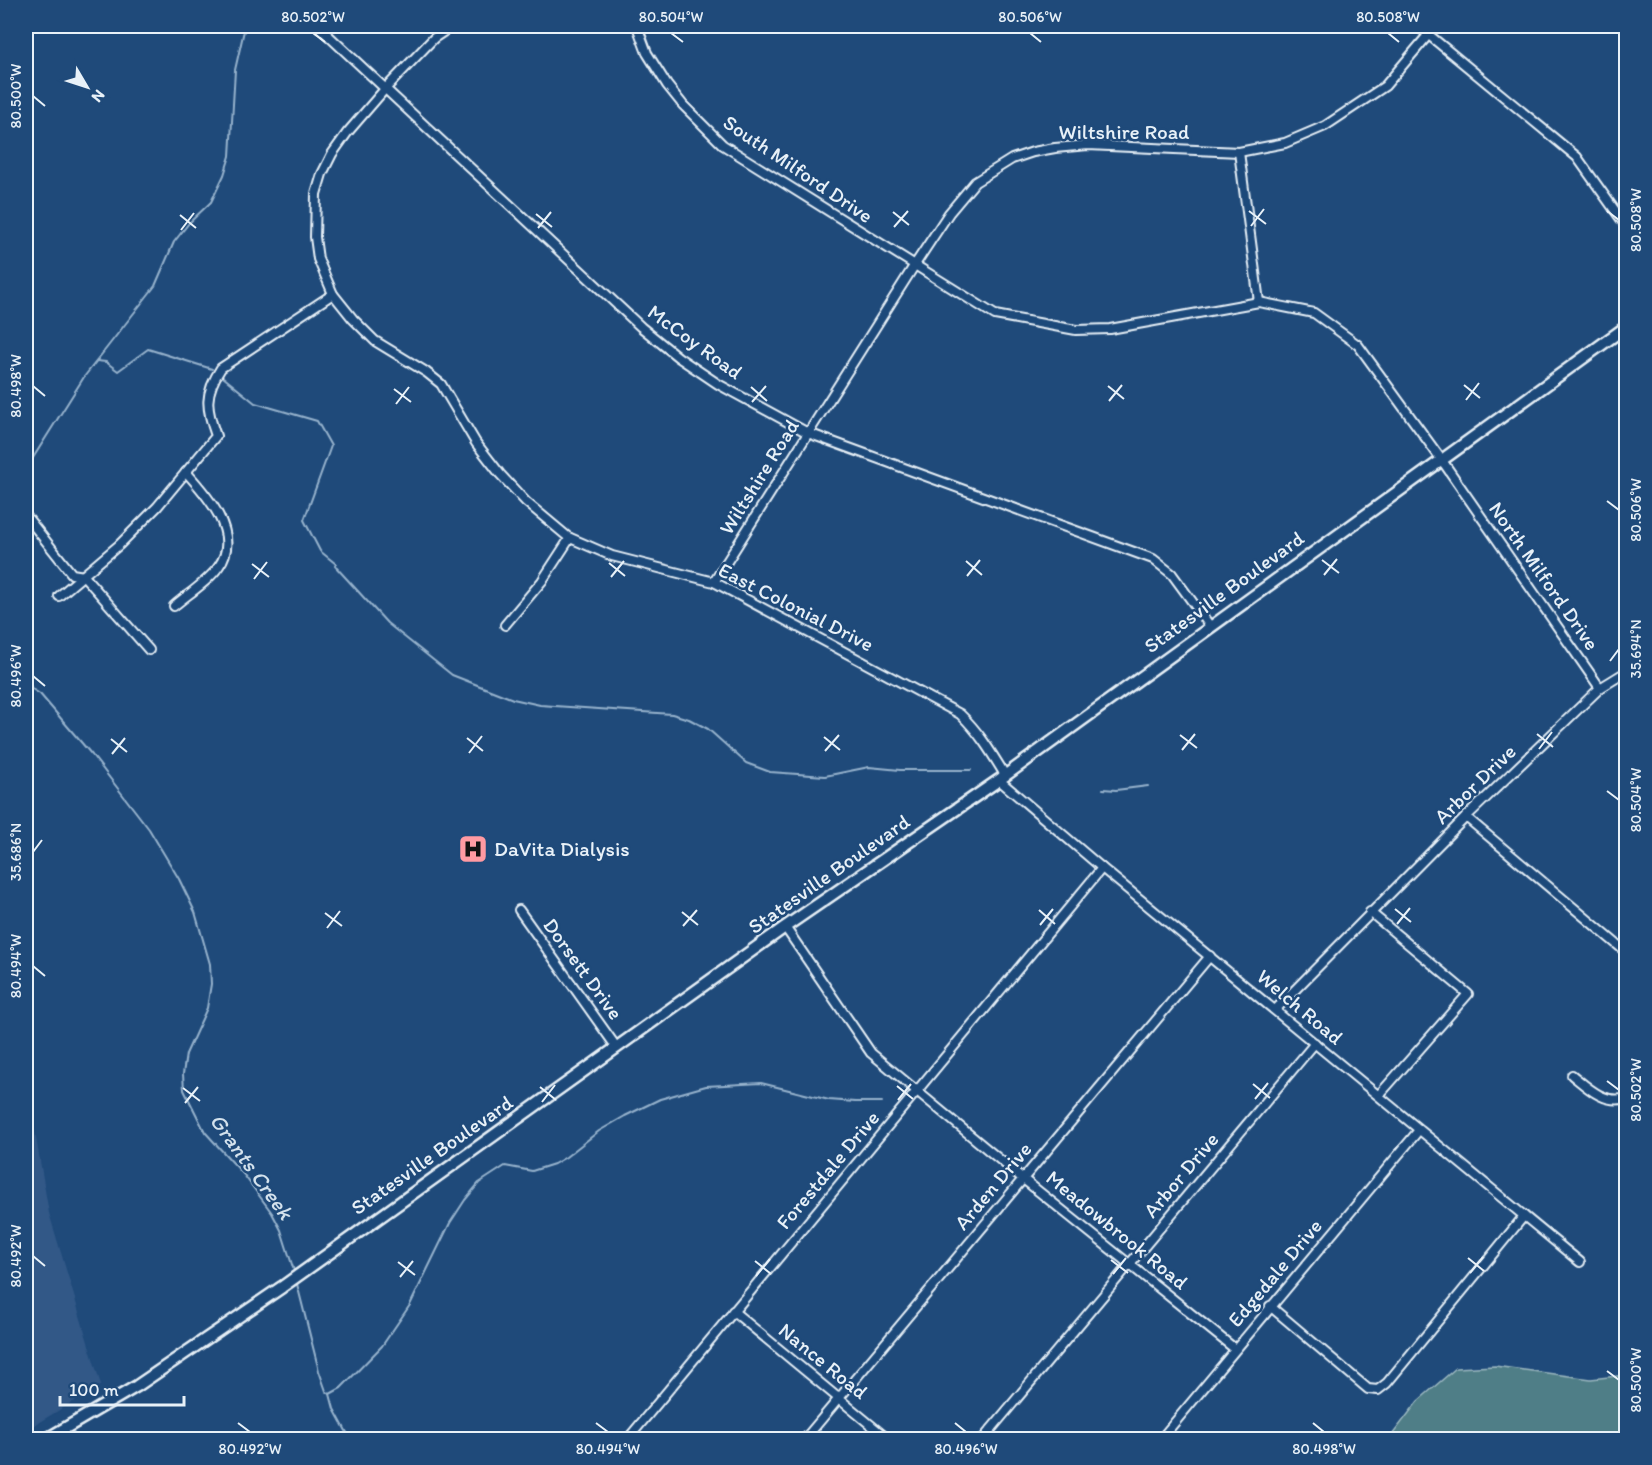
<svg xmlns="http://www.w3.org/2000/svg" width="1652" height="1465" viewBox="0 0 1652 1465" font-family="Itim,sans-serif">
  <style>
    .built { fill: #315887 }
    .green { fill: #507e87; stroke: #9cb8c0; stroke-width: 1.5 }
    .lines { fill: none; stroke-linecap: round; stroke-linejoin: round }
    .stream { stroke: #97b3cd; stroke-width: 2 }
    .minor-casing { stroke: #e8f1f8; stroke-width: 12 }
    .secondary-casing { stroke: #e8f1f8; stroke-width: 15 }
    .minor { stroke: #1f4a7a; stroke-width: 8 }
    .secondary { stroke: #1f4a7a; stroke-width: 10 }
    .ticks { fill: none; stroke: #e8f1f8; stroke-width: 2 }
    .labels { text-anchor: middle; stroke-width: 5; stroke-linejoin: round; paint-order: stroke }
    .street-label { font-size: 21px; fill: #e8f1f8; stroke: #1f4a7a }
    .poi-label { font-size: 21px; fill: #e8f1f8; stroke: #1f4a7a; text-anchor: start }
    .water-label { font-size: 22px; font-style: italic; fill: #d4e2ed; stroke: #1f4a7a }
    .neatline { fill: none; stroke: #e8f1f8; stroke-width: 2 }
    .ticks-label { font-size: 15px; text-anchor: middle; fill: #e8f1f8 }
  </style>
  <rect width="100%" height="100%" fill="#1f4a7a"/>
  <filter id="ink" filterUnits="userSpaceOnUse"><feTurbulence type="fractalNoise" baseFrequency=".0167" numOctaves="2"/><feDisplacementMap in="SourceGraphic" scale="12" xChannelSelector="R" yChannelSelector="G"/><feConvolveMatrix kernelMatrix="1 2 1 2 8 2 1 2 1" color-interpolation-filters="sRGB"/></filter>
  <g filter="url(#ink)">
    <polygon class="built" points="26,1080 49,1213 101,1385 26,1430"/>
    <polygon class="green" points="1495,1366 1591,1379 1626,1375 1626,1439 1389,1439 1418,1401 1456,1368"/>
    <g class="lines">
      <g class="stream">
        <polyline points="97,361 106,362 118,371 148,349 212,369"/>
        <polyline points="223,377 255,403 317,421 331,446 304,520 320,551 336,564 335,566 387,623 452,675 513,699 540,705 672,714 689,719 708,729 746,763 770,772 825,776 869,767 900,770 971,770"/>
        <polyline points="26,469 84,377 155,286 174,242 189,223 211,202 224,175 230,156 235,70 245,26"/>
        <polyline points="26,677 32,689 40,694 92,755 149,829 179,879 195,912 210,964 211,984 207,1008 186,1054 183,1074 184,1090 205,1132 244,1175 272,1213 281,1230 295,1274"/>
        <polyline points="26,691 32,689"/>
        <polyline points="1103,789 1116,790 1148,786"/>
        <polyline points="296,1280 319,1371 326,1391 330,1394 334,1409 351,1440"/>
        <polyline points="330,1394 341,1388 382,1346 410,1305 450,1223 465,1200 479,1183 505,1166 532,1171 554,1164 566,1157 599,1131 625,1116 660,1099 706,1086 761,1083 829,1100 855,1102 882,1102"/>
      </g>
      <g class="minor-casing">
        <g id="minor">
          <polyline points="318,26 641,327 678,357 718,384 808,433 1153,559 1172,574 1210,626"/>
          <path d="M452,26L434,38L385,89L347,133L332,154L322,174L316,194L315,237L318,259L333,294L353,319L375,341L426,372L441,384L476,443L500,474L526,502L568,537L612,556L714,582L960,714C979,732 991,752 1005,775"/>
          <polyline points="637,26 647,53 667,85 683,105 723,145 995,315 1076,330 1110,329 1259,302 1314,313 1358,345 1441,459 1600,688"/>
          <polyline points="1418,26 1577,157 1626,226"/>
          <polyline points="1239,152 1259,302"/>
          <polyline points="26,516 72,574 84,576 149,650"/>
          <polyline points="714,582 914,266 949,213 975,182 1012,159 1033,152 1055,148 1088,145 1239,152 1285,143 1325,126 1385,86 1429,34"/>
          <path d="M59,596L119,545L157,507L216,436C206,408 204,394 221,368L333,294"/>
          <path d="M174,606C188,594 209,581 219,566C242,534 206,494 186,472"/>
          <polyline points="505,625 542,581 570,538"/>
          <polyline points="999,780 1102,868 1580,1262"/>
          <polyline points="1466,817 1626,952"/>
          <polyline points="519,910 617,1048"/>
          <polyline points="1370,912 1468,994 1379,1095"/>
          <polyline points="785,927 871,1053 1022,1178 1235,1349"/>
          <polyline points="1275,1010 1466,817 1600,688 1626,672"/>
          <path d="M1572,1075C1588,1088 1605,1105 1626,1098"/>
          <polyline points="1270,1306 1368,1389 1378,1390 1387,1383 1524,1216"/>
          <polyline points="733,1311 889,1440"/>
          <polyline points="627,1440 1102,868"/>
          <polyline points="804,1440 1210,956"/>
          <polyline points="982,1440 1315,1043"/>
          <polyline points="1160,1440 1419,1130"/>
        </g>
      </g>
      <g class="secondary-casing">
        <polyline id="secondary" points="45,1440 137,1386 282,1287 785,927 999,780 1626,327"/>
      </g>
      <use href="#minor" class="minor"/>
      <use href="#secondary" class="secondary"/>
    </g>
  </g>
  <path class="ticks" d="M313,33L325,42M671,33L683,42M1030,33L1041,42M1388,33L1399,42M33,96L45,106M1249,211L1266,224M1607,211L1619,220M893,212L909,225M536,214L552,227M180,215L196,228M1251,226L1264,209M894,227L908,211M538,228L551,212M181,230L194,213M1464,385L1480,398M33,386L45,396M1108,386L1124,399M751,387L767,401M394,389L411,402M1466,400L1479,383M1109,401L1122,385M752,402L766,386M396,404L409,387M1607,501L1619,510M1322,560L1339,573M966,561L982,575M609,563L625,576M252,564L269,577M1324,575L1337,559M967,576L980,560M611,577L624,561M254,579L267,562M1610,661L1619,649M33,676L45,686M1537,734L1553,747M1180,735L1197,748M824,737L840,750M467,738L483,751M111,739L127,752M1539,749L1552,732M1182,750L1195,734M825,751L839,735M469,753L482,736M112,754L125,738M1607,791L1619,800M33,852L42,840M1395,909L1411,922M1039,910L1055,924M682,912L698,925M325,913L342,926M1397,924L1410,908M1040,925L1053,909M683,926L697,910M327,928L340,911M33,966L45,976M1607,1081L1619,1090M1253,1084L1270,1098M897,1086L913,1099M540,1087L556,1100M183,1088L200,1101M1255,1099L1268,1083M898,1100L911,1084M542,1102L555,1085M185,1103L198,1087M33,1256L45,1266M1468,1258L1484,1271M1111,1260L1128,1273M755,1261L771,1274M398,1262L415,1275M1470,1273L1483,1257M1113,1274L1126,1258M756,1276L770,1259M400,1277L413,1261M1607,1371L1619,1380M238,1423L250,1432M596,1423L608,1432M955,1423L966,1432M1313,1423L1324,1432"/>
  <defs>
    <g id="hospital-square" transform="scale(1.5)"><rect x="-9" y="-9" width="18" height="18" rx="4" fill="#ff9aa2" stroke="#1f4a7a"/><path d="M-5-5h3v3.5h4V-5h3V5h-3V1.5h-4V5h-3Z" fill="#111"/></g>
  </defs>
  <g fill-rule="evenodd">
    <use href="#hospital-square" x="473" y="849"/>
  </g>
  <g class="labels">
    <g class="street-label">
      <text x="1124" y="139">Wiltshire Road</text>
      <text transform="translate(798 169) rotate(34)" y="7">South Milford Drive</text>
      <text transform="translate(695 342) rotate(36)" y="7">McCoy Road</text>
      <text transform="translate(759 477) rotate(-58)" y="7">Wiltshire Road</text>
      <text transform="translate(1544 576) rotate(55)" y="7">North Milford Drive</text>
      <text transform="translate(1224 592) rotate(-36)" y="7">Statesville Boulevard</text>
      <text transform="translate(796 607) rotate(27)" y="7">East Colonial Drive</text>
      <text transform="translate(1475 784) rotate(-44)" y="7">Arbor Drive</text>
      <text transform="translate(829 874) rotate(-35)" y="7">Statesville Boulevard</text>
      <text transform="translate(583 969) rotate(54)" y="7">Dorsett Drive</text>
      <text transform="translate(1300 1007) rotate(40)" y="7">Welch Road</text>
      <text transform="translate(432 1155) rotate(-35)" y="7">Statesville Boulevard</text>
      <text transform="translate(828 1170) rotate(-50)" y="7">Forestdale Drive</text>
      <text transform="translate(1181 1175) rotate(-50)" y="7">Arbor Drive</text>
      <text transform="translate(993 1186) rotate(-50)" y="7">Arden Drive</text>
      <text transform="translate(1117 1230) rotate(39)" y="7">Meadowbrook Road</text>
      <text transform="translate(1275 1273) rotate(-50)" y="7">Edgedale Drive</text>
      <text transform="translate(823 1361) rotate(39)" y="7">Nance Road</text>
    </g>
    <g class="poi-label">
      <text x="494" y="856">DaVita Dialysis</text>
    </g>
    <g class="water-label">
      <text transform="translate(252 1166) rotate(54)" y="8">Grants Creek</text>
    </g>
  </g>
  <rect width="1652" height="1465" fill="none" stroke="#1f4a7a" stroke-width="66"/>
  <g transform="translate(87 87) rotate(129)" stroke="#1f4a7a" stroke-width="4.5" paint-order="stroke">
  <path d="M0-4.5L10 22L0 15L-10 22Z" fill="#e8f1f8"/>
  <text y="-9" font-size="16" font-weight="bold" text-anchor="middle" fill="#e8f1f8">N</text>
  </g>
  <path d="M60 1396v9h124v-9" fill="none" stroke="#e8f1f8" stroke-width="3"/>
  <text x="69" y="1396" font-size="18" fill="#e8f1f8" stroke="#1f4a7a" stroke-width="4.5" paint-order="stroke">100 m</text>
  <rect x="33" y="33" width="1586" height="1399" class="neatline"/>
  <g class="ticks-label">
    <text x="313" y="22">80.502°W</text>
    <text x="671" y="22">80.504°W</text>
    <text x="1030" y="22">80.506°W</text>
    <text x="1388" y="22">80.508°W</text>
    <text transform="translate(16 96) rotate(-90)" y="5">80.500°W</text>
    <text transform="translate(1636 220) rotate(-90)" y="5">80.508°W</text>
    <text transform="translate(16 386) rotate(-90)" y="5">80.498°W</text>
    <text transform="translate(1636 510) rotate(-90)" y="5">80.506°W</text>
    <text transform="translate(1636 649) rotate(-90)" y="5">35.694°N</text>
    <text transform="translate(16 676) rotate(-90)" y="5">80.496°W</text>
    <text transform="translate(1636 800) rotate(-90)" y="5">80.504°W</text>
    <text transform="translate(16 852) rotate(-90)" y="5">35.686°N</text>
    <text transform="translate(16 966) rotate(-90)" y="5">80.494°W</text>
    <text transform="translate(1636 1090) rotate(-90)" y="5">80.502°W</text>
    <text transform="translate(16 1256) rotate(-90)" y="5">80.492°W</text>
    <text transform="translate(1636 1380) rotate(-90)" y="5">80.500°W</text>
    <text x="250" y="1454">80.492°W</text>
    <text x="608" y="1454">80.494°W</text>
    <text x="966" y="1454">80.496°W</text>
    <text x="1324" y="1454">80.498°W</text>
  </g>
</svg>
